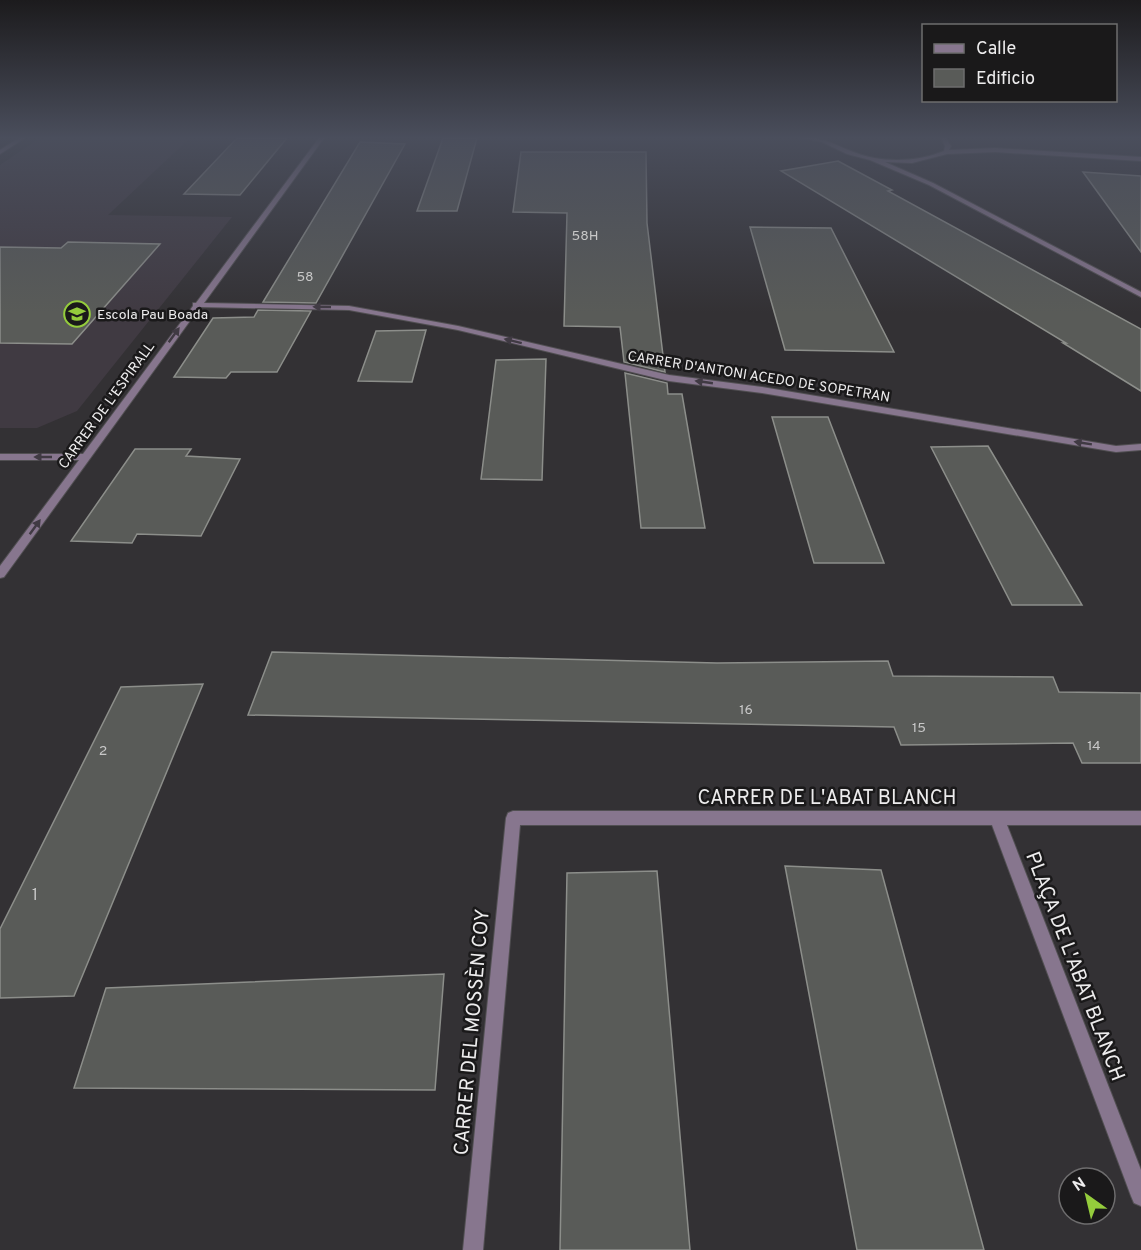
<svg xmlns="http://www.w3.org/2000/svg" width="1141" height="1250" viewBox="0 0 1141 1250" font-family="Overpass,sans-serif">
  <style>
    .built { fill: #403a42 }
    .building { fill: #595b58; stroke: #8c8e8a; stroke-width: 1.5 }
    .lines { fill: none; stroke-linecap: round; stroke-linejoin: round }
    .minor-casing { stroke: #514f52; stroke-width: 2 }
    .tertiary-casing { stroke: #514f52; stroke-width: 2 }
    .minor { fill: #87768e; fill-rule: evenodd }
    .tertiary { fill: #87768e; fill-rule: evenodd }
    .oneway { fill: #403a43 }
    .labels { text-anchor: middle; stroke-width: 5; stroke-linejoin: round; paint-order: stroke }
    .number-label { font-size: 14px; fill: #c8c8c8 }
    .far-poi-label { font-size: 14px; fill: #edeced; stroke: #1a191a; text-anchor: start }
    .far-street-label { font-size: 14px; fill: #edeced; stroke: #1a191a }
    .near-number-label { font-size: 16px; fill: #c8c8c8 }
    .near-street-label { font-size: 20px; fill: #edeced; stroke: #1a191a }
  </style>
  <rect width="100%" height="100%" fill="#333134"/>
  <polygon class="built" points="40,138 190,138 108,215 232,217 77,411 37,428 0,428 0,165"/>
  <g class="building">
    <polygon points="237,138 287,138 240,195 184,194"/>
    <polygon points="443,138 477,138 457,211 417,211"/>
    <polygon points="360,142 405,144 316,303 263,302"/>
    <polygon points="521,152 646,152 647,223 665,372 624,362 620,327 564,326 567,213 513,212"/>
    <polygon points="838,161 892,190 888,191 1141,329 1141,391 1063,343 1066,343 781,171"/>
    <polygon points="1083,172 1141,176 1141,252"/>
    <polygon points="750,227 831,228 894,352 785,350"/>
    <polygon points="68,242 160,244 72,344 0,343 0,247 61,248"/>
    <polygon points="258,310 311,311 277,372 231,372 226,378 174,377 213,318 254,317"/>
    <polygon points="426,330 412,382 358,381 376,331"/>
    <polygon points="546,359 542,480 481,479 496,360"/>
    <polygon points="625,373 667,383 668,394 682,394 705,528 641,528"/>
    <polygon points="772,417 828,417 884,563 814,563"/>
    <polygon points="988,446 1082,605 1012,605 931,447"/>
    <polygon points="135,449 191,449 186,456 240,459 201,536 137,534 132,543 71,541"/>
    <polygon points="272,652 717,663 888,661 893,676 1053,677 1059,692 1141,693 1141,763 1082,763 1073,743 901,745 894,727 248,715"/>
    <polygon points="203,684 74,996 0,998 0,929 121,687"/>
    <polygon points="785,866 881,870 984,1250 857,1250"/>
    <polygon points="657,871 690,1250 560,1250 567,873"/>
    <polygon points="444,974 435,1090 74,1088 106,988"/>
  </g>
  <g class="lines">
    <g class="minor-casing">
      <g id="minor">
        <polygon points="19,138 25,138 0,154 0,150"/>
        <polygon points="319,138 324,138 204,303 349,306 458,326 669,375 762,387 1116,446 1141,444 1141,450 1116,452 762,393 669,381 458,330 349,310 200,307 4,577 0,578 0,566 79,460 0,460 0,454 83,454 193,306 193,303 196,303"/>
        <polygon points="513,811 1141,811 1141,825 1007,825 1141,1170 1141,1206 1134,1203 1131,1196 992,825 520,825 483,1250 463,1250 506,818 508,813"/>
      </g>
    </g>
    <g class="tertiary-casing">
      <path id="tertiary" d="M801,138C821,136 833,144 851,151C879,163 915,163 944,151L945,146L941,138H946L951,146L949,150L995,148L1141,157V161L995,152L947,154L912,163L885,162L933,183L1141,292V297L929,185L870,160L847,154L822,142Z"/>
    </g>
    <use href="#minor" class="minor"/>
    <use href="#tertiary" class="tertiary"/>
  </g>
  <defs><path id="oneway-solid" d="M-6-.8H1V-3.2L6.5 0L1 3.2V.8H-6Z" transform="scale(1.5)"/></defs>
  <g class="oneway">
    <use href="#oneway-solid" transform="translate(322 307) rotate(-179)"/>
    <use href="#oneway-solid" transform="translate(174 335) rotate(-54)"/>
    <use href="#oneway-solid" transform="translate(513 341) rotate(-166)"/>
    <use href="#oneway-solid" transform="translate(704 382) rotate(-172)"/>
    <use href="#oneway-solid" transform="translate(1083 443) rotate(-171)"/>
    <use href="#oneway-solid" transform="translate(43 457) rotate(180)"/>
    <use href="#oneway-solid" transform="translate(35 527) rotate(-54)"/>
  </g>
  <linearGradient id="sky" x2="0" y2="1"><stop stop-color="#1c1b1d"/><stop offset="0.44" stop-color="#4a4e5c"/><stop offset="1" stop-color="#4a4e5c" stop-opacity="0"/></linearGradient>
  <rect width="1141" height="313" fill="url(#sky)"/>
  <defs>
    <g id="school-ring" transform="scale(1.35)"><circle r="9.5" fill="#1a191a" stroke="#94cc3c" stroke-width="1.5"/><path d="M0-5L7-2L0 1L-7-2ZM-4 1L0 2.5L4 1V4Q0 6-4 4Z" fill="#94cc3c"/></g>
  </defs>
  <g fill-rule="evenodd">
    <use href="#school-ring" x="77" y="314"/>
  </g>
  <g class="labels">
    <g class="number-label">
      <text x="585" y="240">58H</text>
      <text x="305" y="281">58</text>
      <text x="746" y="714">16</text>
      <text x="919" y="732">15</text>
      <text x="1094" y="750">14</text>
      <text x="103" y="755">2</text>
    </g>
    <g class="far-poi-label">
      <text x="97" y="319">Escola Pau Boada</text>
    </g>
    <g class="far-street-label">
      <text transform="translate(759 376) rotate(9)" y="5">CARRER D'ANTONI ACEDO DE SOPETRAN</text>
      <text transform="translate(106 405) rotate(-54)" y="5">CARRER DE L'ESPIRALL</text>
    </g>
    <g class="near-number-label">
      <text x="35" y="900">1</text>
    </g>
    <g class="near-street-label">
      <text x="827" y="804">CARRER DE L'ABAT BLANCH</text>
      <text transform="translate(1076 966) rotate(69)" y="7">PLAÇA DE L'ABAT BLANCH</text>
      <text transform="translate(471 1032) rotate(-85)" y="7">CARRER DEL MOSSÈN COY</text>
    </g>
  </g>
  <rect x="922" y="24" width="195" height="78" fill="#1a191a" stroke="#6e6d6e" stroke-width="1.5"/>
  <rect x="934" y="44" width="30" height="9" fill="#87768e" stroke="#6e6d6e" stroke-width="1.5"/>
  <text x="976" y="54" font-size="18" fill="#edeced">Calle</text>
  <rect x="934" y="69" width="30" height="18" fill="#595b58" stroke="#6e6d6e" stroke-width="1.5"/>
  <text x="976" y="84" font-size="18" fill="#edeced">Edificio</text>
  <g transform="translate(1087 1196) rotate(326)"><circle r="28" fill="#1a191a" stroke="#6e6d6e" stroke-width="1.5"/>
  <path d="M0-4.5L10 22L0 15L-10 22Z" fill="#94cc3c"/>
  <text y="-9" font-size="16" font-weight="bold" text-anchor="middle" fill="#edeced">N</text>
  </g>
</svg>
